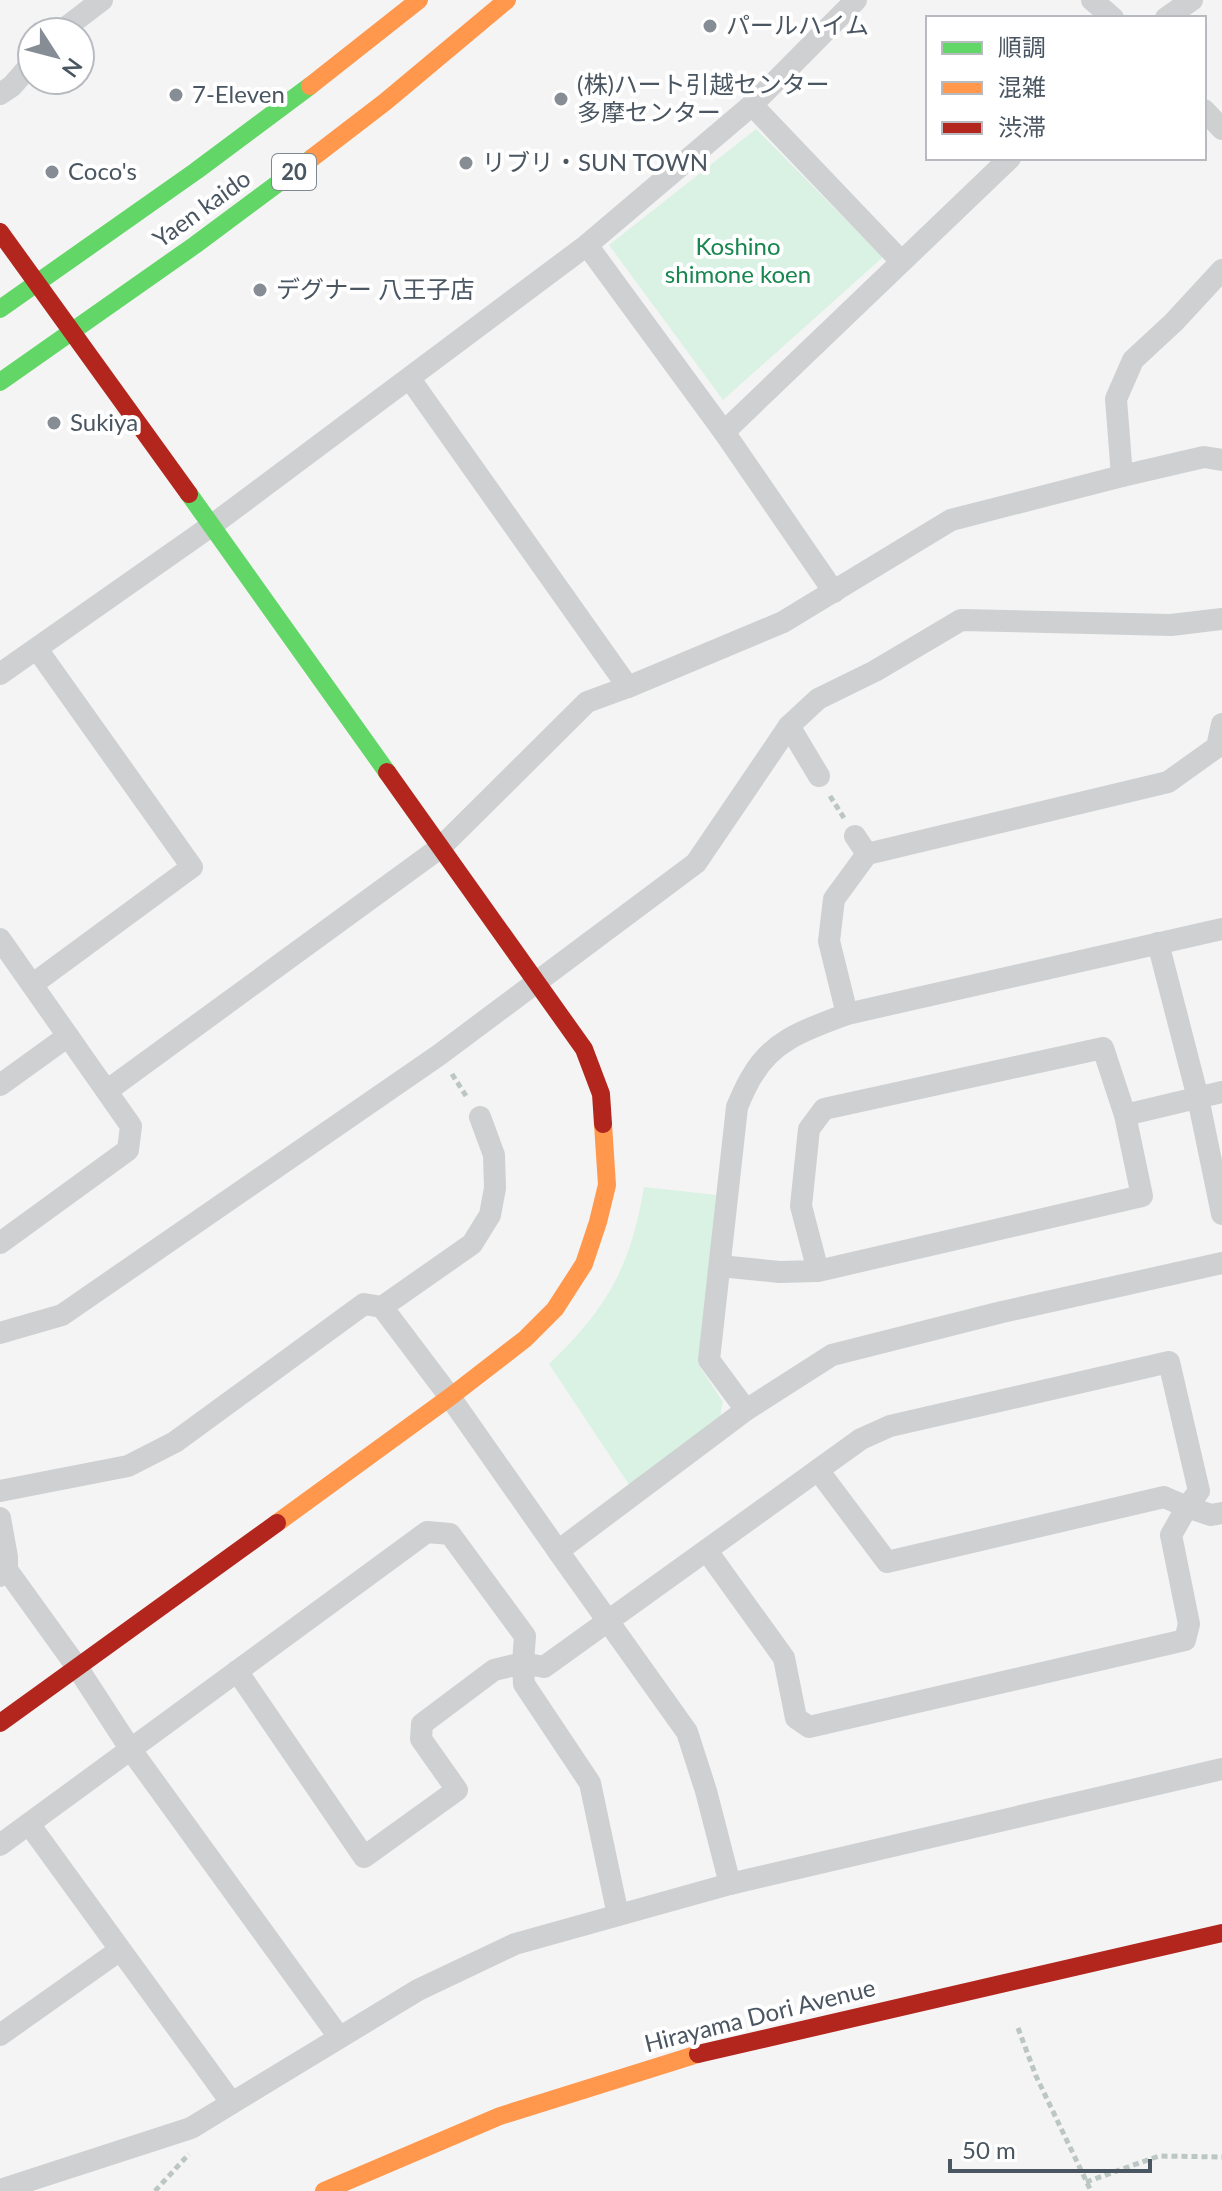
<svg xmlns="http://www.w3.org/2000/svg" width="1222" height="2191" viewBox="0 0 1222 2191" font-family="Lato,'Noto Sans JP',sans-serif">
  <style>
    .green { fill: #d9f2e3 }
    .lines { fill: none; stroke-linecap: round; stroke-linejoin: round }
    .path { stroke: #bcc7c4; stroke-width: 5; stroke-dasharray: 6 4; stroke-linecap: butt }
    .street { stroke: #ced0d2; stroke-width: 22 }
    .fast { stroke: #63d668; stroke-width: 18 }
    .slow { stroke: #ff974d; stroke-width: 18 }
    .jam { stroke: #b3261e; stroke-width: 18 }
    .poi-dot { fill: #868d94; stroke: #fff; stroke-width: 3 }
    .labels { text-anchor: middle; stroke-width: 8; stroke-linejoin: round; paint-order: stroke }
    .shield { fill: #fff; stroke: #808990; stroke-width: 2 }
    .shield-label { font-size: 22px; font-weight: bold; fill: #4a5661 }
    .poi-label { font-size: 24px; fill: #4a5661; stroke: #fff; text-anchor: start }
    .street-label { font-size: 24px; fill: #4a5661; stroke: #fff }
    .park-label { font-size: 24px; fill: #17864f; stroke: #fff }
  </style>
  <rect width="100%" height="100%" fill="#f4f4f4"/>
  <g class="green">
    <polygon points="756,129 883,257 723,400 609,245"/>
    <path d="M644,1187L716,1195L700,1367L723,1402L719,1422L630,1486L549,1364C607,1309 631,1266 644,1187Z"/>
  </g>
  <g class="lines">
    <g class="path">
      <polyline points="830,796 844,818"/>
      <polyline points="452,1074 468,1099"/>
      <polyline points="1018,2028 1036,2076 1091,2191"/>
      <polyline points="1086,2182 1159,2156 1222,2157"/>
      <polyline points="155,2191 189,2154"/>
    </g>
    <g class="street">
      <polyline points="1092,0 1113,18"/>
      <polyline points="1166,18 1192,0"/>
      <polyline points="60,32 102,0"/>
      <polyline points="0,94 12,86 32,63"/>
      <polyline points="752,105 901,261"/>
      <polyline points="1204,110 1222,129"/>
      <polyline points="587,245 724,432 834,592"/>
      <polyline points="410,379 628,687"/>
      <polyline points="724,432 1010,158"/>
      <polyline points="1122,476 1116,399 1133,360 1174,322 1222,270"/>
      <polyline points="0,674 211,526 587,245 752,105 856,0"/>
      <polyline points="789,726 819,776"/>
      <polyline points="855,836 867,854"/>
      <polyline points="0,939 131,1126 128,1150 0,1243"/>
      <polyline points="1158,943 1198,1098 1222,1214"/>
      <polyline points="33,984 192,867 37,649"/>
      <polyline points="847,1014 829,941 834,899 867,854 1168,782 1217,747 1222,724"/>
      <polyline points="0,1085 68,1036"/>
      <polyline points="108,1090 441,847 587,702 628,687 783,622 951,520 1122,476 1204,457 1222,460"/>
      <polyline points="1125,1115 1222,1092"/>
      <polyline points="720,1266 780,1272 818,1271 801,1206 809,1129 824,1109 1103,1048 1125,1115 1142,1196 818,1271"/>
      <polyline points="382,1307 472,1244 490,1215 495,1188 494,1155 480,1117"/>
      <polyline points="0,1333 62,1315 439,1055 696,863 789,726 818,699 875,671 961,620 1171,625 1222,619"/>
      <path d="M746,1410L709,1360L737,1107C742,1095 747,1083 754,1073C775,1038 811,1028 847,1014L1222,929"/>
      <polyline points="0,1491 128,1466 175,1442 364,1304 382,1307 450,1397 558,1551 746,1410 832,1355 1002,1312 1222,1263"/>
      <polyline points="0,1518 7,1557 7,1570 0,1576"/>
      <polyline points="558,1551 687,1732 706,1791 730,1884"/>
      <polyline points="707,1551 784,1658 796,1718 809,1727 1185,1640 1189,1624 1171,1535 1187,1507 1164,1497 887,1562 818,1470"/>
      <polyline points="7,1570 77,1667 131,1750 339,2037"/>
      <polyline points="237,1671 364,1857 457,1790 421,1739 422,1724 494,1670 523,1663 524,1684 590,1783 618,1915"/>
      <polyline points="29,1824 231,2102"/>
      <polyline points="0,1845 427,1532 450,1534 525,1636 523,1663 544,1667 861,1439 890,1426 1169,1362 1199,1491 1187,1507 1211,1515 1222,1513"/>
      <polyline points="0,2035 120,1950"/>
      <polyline points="0,2190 191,2128 418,1990 515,1944 730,1884 1222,1769"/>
    </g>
    <g class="fast">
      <polyline points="0,309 196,171 310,86"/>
      <polyline points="0,382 195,245 312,158"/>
      <polyline points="189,494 387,772"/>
    </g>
    <g class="slow">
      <polyline points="310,86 419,0"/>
      <polyline points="312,158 385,102 507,0"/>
      <polyline points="277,1523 450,1397 525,1339 555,1309 584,1264 598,1222 607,1185 603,1124"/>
      <polyline points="324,2191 500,2116 698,2054"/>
    </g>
    <g class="jam">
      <polyline points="0,232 189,494"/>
      <polyline points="387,772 584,1049 601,1094 603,1124"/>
      <polyline points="0,1723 277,1523"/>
      <polyline points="698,2054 1222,1933"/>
    </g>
  </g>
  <g class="poi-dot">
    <circle cx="710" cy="26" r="8"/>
    <circle cx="176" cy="95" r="8"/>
    <circle cx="561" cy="99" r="8"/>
    <circle cx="466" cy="163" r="8"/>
    <circle cx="52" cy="172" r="8"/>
    <circle cx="260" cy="290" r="8"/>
    <circle cx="54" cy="423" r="8"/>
  </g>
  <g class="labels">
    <rect class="shield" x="272" y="154" width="44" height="36" rx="6"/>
    <g class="shield-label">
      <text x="294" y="180">20</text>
    </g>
    <g class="poi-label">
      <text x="726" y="34">パールハイム</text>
      <text x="577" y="93">(株)ハート引越センター<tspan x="577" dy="28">多摩センター</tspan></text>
      <text x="192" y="103">7-Eleven</text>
      <text x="482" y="171">リブリ・SUN TOWN</text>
      <text x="68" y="180">Coco's</text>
      <text x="276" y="298">デグナー 八王子店</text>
      <text x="70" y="431">Sukiya</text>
    </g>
    <g class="street-label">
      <text transform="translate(202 209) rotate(-36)" y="8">Yaen kaido</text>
      <text transform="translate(760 2016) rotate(-14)" y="8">Hirayama Dori Avenue</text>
    </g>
    <g class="park-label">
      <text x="738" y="255">Koshino<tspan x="738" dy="28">shimone koen</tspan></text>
    </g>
  </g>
  <rect x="926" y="16" width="280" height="144" fill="#ffffff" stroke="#b7bbc0" stroke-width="2"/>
  <rect x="942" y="42" width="40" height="12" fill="#63d668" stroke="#b7bbc0" stroke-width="2"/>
  <text x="998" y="56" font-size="24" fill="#4a5661">順調</text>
  <rect x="942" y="82" width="40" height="12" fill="#ff974d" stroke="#b7bbc0" stroke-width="2"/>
  <text x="998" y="96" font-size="24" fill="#4a5661">混雑</text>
  <rect x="942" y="122" width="40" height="12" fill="#b3261e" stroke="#b7bbc0" stroke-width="2"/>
  <text x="998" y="136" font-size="24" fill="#4a5661">渋滞</text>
  <g transform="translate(56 56) rotate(126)"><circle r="38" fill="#ffffff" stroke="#b7bbc0" stroke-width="2"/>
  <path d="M0-6L14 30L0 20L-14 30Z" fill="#868d94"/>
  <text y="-12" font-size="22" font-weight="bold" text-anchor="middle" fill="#4a5661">N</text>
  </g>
  <path d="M950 2159v12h200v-12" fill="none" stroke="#4a5661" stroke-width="4"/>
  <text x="962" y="2159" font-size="24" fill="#4a5661" stroke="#ffffff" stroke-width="6" paint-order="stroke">50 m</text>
</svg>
